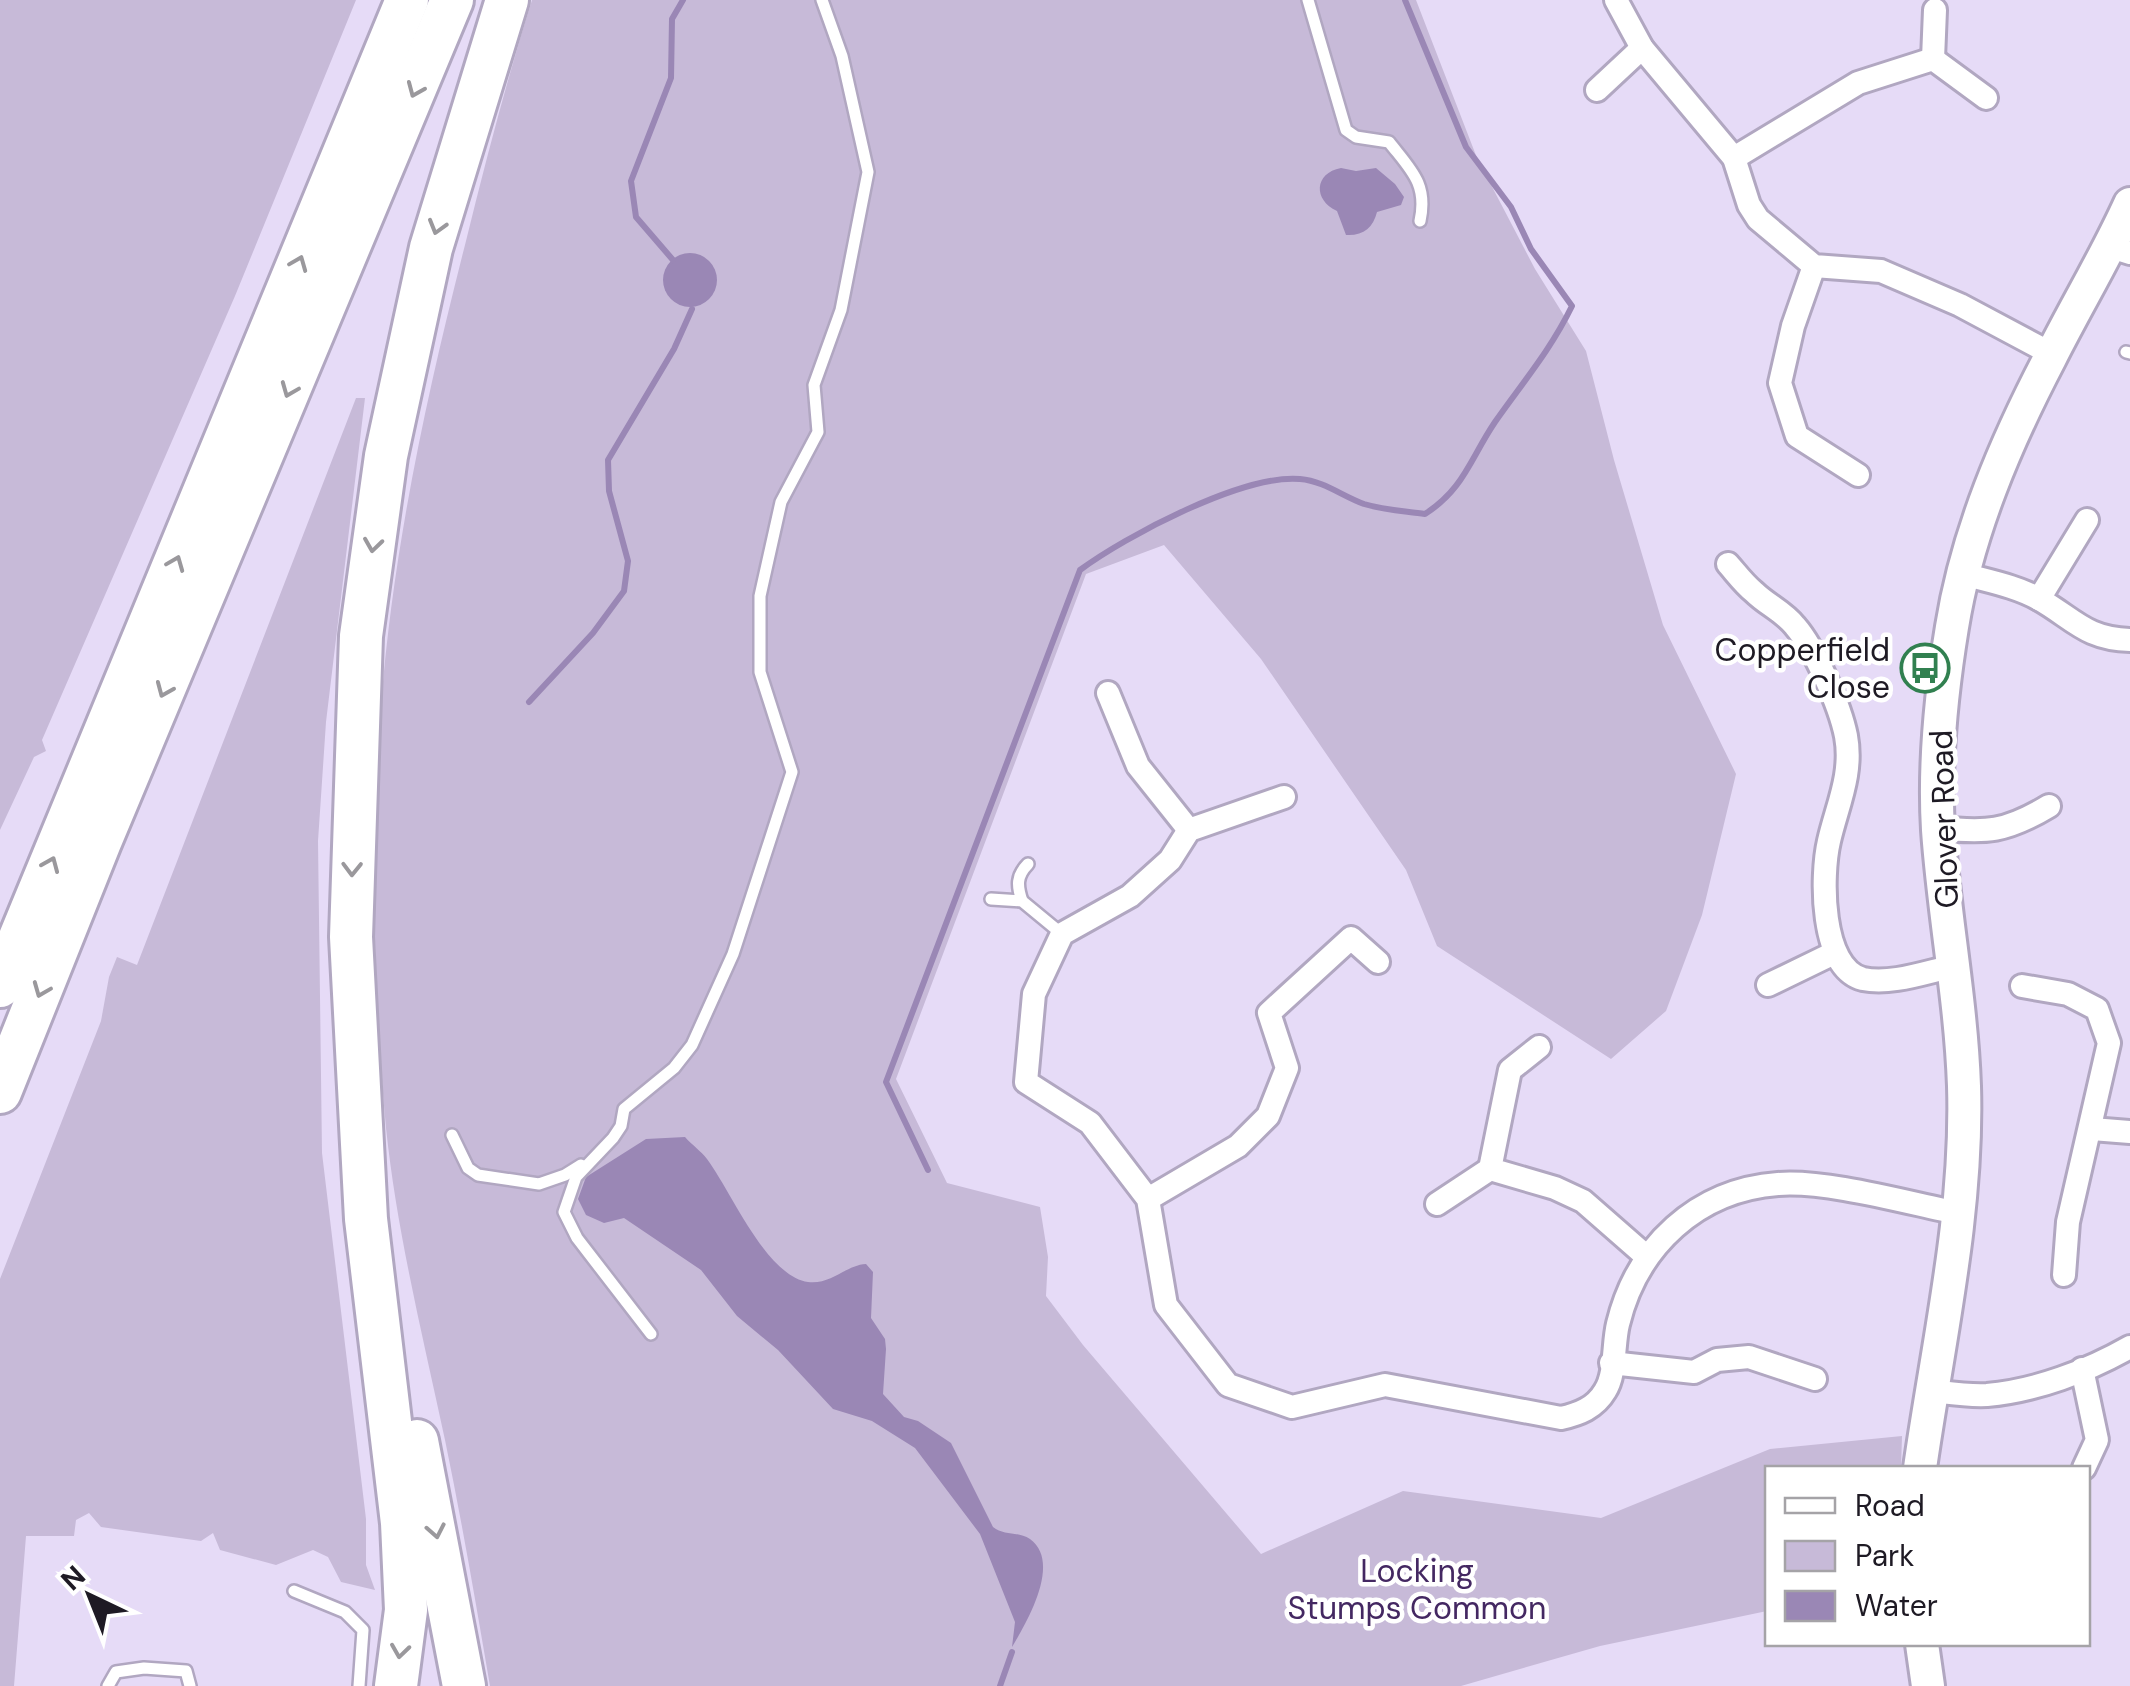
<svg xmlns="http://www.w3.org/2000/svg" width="2130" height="1686" viewBox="0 0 2130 1686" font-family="'DM Sans',sans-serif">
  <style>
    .green { fill: #c7bad8 }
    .water { fill: #9a87b5 }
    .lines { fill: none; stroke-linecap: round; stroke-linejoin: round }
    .stream { stroke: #9a87b5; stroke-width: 6 }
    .lane-casing { stroke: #b1a7c1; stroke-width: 16 }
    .street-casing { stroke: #b1a7c1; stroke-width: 28 }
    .secondary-casing { stroke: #b1a7c1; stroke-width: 38 }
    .highway-casing { stroke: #b1a7c1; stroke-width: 48 }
    .lane { stroke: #fff; stroke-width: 11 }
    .street { stroke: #fff; stroke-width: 22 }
    .secondary { stroke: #fff; stroke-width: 32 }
    .highway { stroke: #fff; stroke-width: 42 }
    .oneway { stroke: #9a989c }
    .labels { text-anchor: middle; stroke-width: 9; stroke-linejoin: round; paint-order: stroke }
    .poi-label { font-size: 32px; fill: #1e1a24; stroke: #fff; text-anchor: end }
    .street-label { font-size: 32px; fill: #1e1a24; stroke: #fff }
    .park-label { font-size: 32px; fill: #442862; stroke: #fff }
  </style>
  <rect width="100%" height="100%" fill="#e6dbf7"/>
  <g class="green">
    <polygon points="0,0 356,0 235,296 42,740 46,751 34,757 0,830"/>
    <path d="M532,0H1416L1477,158L1535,269L1586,351L1614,460L1663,625L1736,774L1702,915L1666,1011L1611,1059L1437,946L1406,870L1261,659L1164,545L1086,574L896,1079L947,1183L1040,1207L1048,1257L1046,1296L1083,1345L1261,1554L1403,1491L1601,1518L1770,1449L1902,1436L1901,1468H1768L1767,1611L1600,1646L1461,1686H490C476,1604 462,1522 445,1440C423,1337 397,1233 386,1128C373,989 370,845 381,706C393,549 427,393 466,241C486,160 507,79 532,0Z"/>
    <polygon points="356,398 365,398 326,722 318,841 322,1153 366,1519 366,1565 375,1590 341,1582 328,1557 313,1550 276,1565 220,1550 213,1533 201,1541 101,1527 89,1513 76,1520 74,1536 26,1536 14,1686 0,1686 0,1279 101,1021 109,977 117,957 137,965"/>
  </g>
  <g class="water">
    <path d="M1341,168L1356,171L1376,168L1395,184L1404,197L1401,205L1377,212C1373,228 1363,236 1346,235L1337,211C1313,200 1314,173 1341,168Z"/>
    <circle cx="690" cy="280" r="27"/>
    <path d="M685,1137C692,1145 701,1151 707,1159C731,1191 766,1276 808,1282C831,1285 846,1265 866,1264L873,1272L871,1318L885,1339L886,1349L883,1394L904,1417L918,1421L951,1443L993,1527C1004,1536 1018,1531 1030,1539C1062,1562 1027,1622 1012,1647L1015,1622L980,1534L915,1448L872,1421L833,1409L778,1350L737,1316L701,1270L624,1218L604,1223L586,1215L578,1199L586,1177L646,1139Z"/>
  </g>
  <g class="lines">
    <g class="stream">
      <polyline points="673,260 636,217 631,181 671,78 672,19 683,0"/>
      <polyline points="529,702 593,633 624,591 628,561 609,491 608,460 674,349 692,309"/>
      <path d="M928,1170L886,1082L1080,570C1126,536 1243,474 1300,479C1324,481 1342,496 1364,504C1384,510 1405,511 1425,514C1464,489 1470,459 1495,422C1523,382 1550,351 1572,306L1531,249L1511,207L1466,147L1405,0"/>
      <polyline points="1000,1686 1012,1652"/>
    </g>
    <g class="lane-casing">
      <g id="lane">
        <path d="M1308,0L1346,130L1356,137L1389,142C1411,170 1428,184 1420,221"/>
        <polyline points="2126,352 2130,353"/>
        <polyline points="991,899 1022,901 1062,934"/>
        <path d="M1022,901C1017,886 1016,876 1028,864"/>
        <polyline points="452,1135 468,1168 478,1175 539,1184 565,1175 581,1165"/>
        <polyline points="651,1334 577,1238 564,1212 576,1177 613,1138 621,1126 624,1109 674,1068 692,1045 733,954 792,772 760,672 760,596 781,502 818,432 814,385 841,310 868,172 842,56 822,0"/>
        <polyline points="294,1591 345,1612 363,1630 359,1686"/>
        <polyline points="108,1686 116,1672 144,1668 186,1671 190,1686"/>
      </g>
    </g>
    <g class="street-casing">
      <g id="street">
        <polyline points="1616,0 1642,48 1734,158 1749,205 1758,219 1814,266 1881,271 1960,305 2052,354"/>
        <polyline points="1933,59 1935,10"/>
        <polyline points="1597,90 1642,48"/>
        <polyline points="1734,158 1858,83 1933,59 1986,98"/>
        <polyline points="2111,247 2130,253"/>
        <polyline points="1814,266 1793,326 1780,383 1797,436 1858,475"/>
        <path d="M1728,564C1736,573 1744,584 1754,592C1767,605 1783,611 1795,626C1815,649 1840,706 1846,736C1853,774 1837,806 1829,841C1821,875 1820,968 1863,979C1891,985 1926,972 1954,966"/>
        <path d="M1963,574C1988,581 2016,586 2039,599C2074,619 2086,639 2130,640"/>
        <polyline points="2039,599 2087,520"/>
        <polyline points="1108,693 1138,766 1189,830"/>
        <path d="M1284,797L1189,830L1170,860L1130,896L1062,934L1034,994L1026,1082L1090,1123L1148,1199L1166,1305L1228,1385L1292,1407L1385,1385L1561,1418C1579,1414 1595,1408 1605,1391C1616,1374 1613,1344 1618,1324C1637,1246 1697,1190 1778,1184C1827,1180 1908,1203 1958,1213"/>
        <path d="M1938,828C1987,833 2006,832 2049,806"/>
        <polyline points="1768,985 1834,953"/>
        <polyline points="2022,986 2068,994 2097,1009 2109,1043 2068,1222 2064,1275"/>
        <polyline points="1539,1047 1510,1070 1490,1169 1555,1188 1583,1201 1647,1257"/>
        <polyline points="2092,1129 2130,1132"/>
        <polyline points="1148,1199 1238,1146 1268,1116 1287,1068 1269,1013 1351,938 1378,962"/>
        <polyline points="1437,1204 1490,1169"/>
        <polyline points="1611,1363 1694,1372 1717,1360 1749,1357 1815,1379"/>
        <polyline points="2082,1369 2097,1440 2084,1468"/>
        <path d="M1931,1391C1949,1393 1968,1396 1987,1395C2035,1391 2088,1371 2130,1347"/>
      </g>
    </g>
    <g class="secondary-casing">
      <g id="secondary">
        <path d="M1920,1468C1938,1342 1968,1214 1964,1086C1961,1000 1944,916 1938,830C1934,762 1941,694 1952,627C1967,533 2006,442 2050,358C2076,306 2106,257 2130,204"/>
        <polyline points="1922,1644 1928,1686"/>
      </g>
    </g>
    <g class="highway-casing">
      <g id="highway">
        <polyline points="0,986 407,0"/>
        <polyline points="0,1092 100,842 452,0"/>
        <polyline points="417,1441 464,1686"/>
        <polyline points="396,1686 406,1610 402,1523 366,1219 351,937 361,636 386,456 431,248 507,0"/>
      </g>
    </g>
    <use href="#lane" class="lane"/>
    <use href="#street" class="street"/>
    <use href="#secondary" class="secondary"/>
    <use href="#highway" class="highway"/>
  </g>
  <defs><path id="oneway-chevron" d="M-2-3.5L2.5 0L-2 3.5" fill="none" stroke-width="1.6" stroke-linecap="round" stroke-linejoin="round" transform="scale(2.5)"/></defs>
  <g class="oneway">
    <use href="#oneway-chevron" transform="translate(415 90) rotate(113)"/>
    <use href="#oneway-chevron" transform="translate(437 227) rotate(106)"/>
    <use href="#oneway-chevron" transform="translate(299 263) rotate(-68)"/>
    <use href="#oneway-chevron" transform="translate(289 390) rotate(112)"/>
    <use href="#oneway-chevron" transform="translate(373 545) rotate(98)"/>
    <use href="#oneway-chevron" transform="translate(176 563) rotate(-68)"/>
    <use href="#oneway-chevron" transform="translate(164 690) rotate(113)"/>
    <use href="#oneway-chevron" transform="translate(51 864) rotate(-67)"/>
    <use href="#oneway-chevron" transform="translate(352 869) rotate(91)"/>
    <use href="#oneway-chevron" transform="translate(41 990) rotate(112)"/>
    <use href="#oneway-chevron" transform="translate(436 1531) rotate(79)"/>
    <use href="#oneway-chevron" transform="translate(400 1651) rotate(98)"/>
  </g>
  <defs>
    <g id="bus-ring" transform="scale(2.5)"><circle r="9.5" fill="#fff" stroke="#318050" stroke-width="1.5"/><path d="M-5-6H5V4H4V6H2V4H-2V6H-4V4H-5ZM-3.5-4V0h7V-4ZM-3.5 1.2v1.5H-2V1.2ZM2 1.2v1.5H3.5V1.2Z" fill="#318050"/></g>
  </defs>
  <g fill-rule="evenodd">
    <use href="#bus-ring" x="1925" y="668"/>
  </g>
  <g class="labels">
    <g class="poi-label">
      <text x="1890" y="661">Copperfield<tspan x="1890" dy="37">Close</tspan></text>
    </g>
    <g class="street-label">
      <text transform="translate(1944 819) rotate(-92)" y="11">Glover Road</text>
    </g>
    <g class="park-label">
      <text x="1417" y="1582">Locking<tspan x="1417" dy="37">Stumps Common</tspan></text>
    </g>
  </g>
  <rect x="1765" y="1466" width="325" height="180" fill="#ffffff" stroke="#a5a3a7" stroke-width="2.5"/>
  <rect x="1785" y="1498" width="50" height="15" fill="#ffffff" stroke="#a5a3a7" stroke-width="2.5"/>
  <text x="1855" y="1516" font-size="30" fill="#1e1a24">Road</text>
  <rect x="1785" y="1541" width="50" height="30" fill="#c7bad8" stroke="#a5a3a7" stroke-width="2.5"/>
  <text x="1855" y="1566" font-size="30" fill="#1e1a24">Park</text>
  <rect x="1785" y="1591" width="50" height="30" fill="#9a87b5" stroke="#a5a3a7" stroke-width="2.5"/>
  <text x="1855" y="1616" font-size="30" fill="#1e1a24">Water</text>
  <g transform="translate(90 1596) rotate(317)" stroke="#ffffff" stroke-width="8" paint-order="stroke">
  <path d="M0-8L18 38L0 25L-18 38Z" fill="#1e1a24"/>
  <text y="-15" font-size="28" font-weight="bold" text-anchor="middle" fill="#1e1a24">N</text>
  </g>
</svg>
